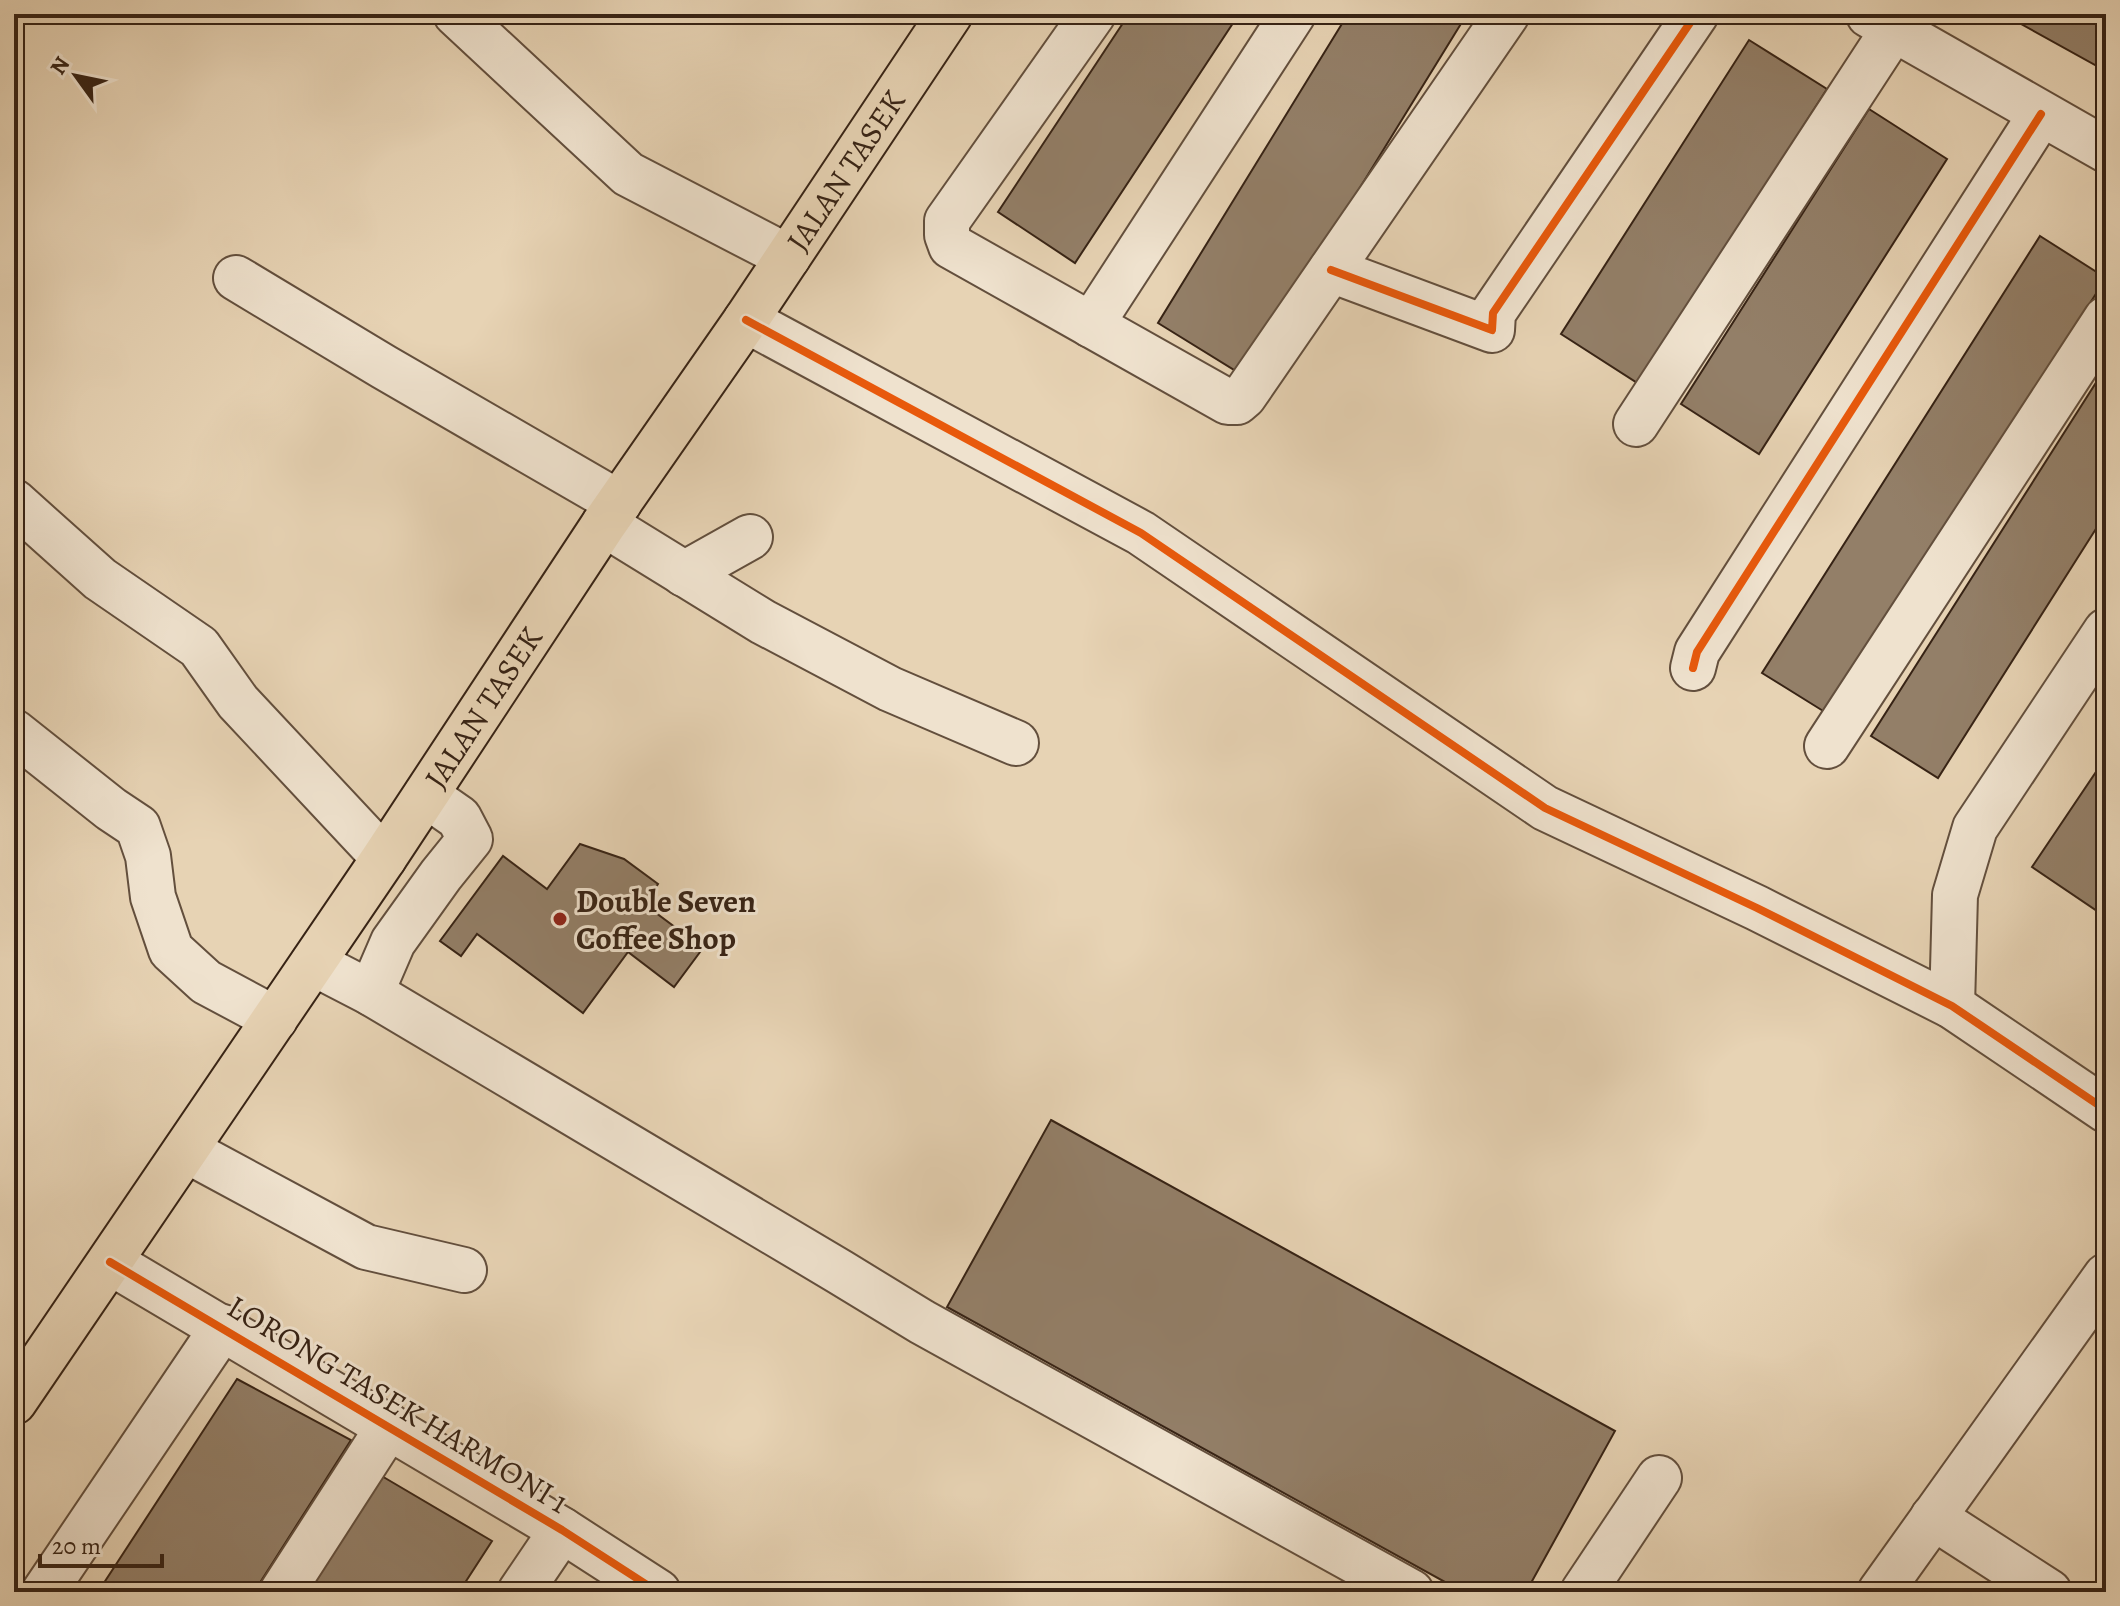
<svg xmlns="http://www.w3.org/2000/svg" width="2120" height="1606" viewBox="0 0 2120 1606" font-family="Alegreya,serif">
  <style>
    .building { fill: #937f68; stroke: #372315; stroke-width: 2 }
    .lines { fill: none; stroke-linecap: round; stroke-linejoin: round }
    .minor-casing { stroke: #634f3d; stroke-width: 48 }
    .major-casing { stroke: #372315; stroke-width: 48 }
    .minor { stroke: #efe2ce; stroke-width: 44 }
    .major { stroke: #e7d3b4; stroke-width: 44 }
    .cycleway-casing { stroke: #efe2ce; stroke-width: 13 }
    .cycleway { stroke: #e8590c; stroke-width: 8 }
    .poi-dot { fill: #8f2418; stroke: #efe2ce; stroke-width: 3 }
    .labels { text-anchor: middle; stroke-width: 6; stroke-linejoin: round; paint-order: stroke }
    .street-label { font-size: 32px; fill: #372315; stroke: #efe2ce }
    .poi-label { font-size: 32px; font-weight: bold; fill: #372315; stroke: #efe2ce; text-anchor: start }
  </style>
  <rect width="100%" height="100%" fill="#e7d3b4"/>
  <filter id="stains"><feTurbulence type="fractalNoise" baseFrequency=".0025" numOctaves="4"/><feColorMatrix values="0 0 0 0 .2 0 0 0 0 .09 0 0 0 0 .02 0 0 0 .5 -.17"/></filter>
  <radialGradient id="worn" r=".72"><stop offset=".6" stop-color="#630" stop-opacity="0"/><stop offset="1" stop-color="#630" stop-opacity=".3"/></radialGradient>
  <g class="building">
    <polygon points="1129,14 1239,14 1075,263 998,212"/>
    <polygon points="1348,14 1467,14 1244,376 1158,323"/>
    <polygon points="2003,14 2106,14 2106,71"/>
    <polygon points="1749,40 1827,89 1639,384 1561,334"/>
    <polygon points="1869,109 1947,159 1759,454 1681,404"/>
    <polygon points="2040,236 2106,278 1828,714 1762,673"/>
    <polygon points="2106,367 2106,513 1938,778 1871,736"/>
    <polygon points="2106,757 2106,917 2032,867"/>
    <polygon points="580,844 624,859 658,884 644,904 703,948 674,987 628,952 583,1013 477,934 461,956 440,941 503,856 547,889"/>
    <polygon points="1051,1120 1615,1431 1526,1592 1463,1592 947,1307"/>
    <polygon points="237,1379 351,1440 254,1592 98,1592"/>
    <polygon points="380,1475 492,1541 459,1592 304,1592"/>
  </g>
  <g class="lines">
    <g class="minor-casing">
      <g id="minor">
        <polyline points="456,14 628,174 788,257"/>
        <polyline points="1093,14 947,221 947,235 951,246 1228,402 1237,402 1244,396 1507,14"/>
        <polyline points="1869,15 2106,150"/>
        <polyline points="1331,270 1492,330 1493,313 1696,14"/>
        <polyline points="236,278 384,367 619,503"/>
        <polyline points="746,320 1141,533 1545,808 1757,908 1952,1006 2106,1110"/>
        <polyline points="1091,325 1293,14"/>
        <polyline points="1636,424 1893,30"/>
        <polyline points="14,502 100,579 199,647 238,702 384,858"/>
        <polyline points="604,524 763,622 890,689 1016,743"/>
        <polyline points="684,574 750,537"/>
        <polyline points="1693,668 1697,652 2041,114"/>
        <polyline points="14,732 111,809 138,827 148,856 153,897 171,950 206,982 275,1019"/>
        <polyline points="1827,746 2106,319"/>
        <polyline points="313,963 371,993 840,1272 922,1322 1411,1592"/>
        <polyline points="371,993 393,942 441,875 470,839 459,818 426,795"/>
        <polyline points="1952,1006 1955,895 1975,828 2106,631"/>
        <polyline points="186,1150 366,1247 464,1270"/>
        <polyline points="110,1262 562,1530 658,1592"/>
        <polyline points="1933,1517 2049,1592"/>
        <polyline points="44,1592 223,1327"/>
        <polyline points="282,1592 389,1426"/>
        <polyline points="520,1592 562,1530"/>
        <polyline points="1583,1592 1659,1478"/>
        <polyline points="1880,1592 2106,1276"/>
      </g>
    </g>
    <g class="major-casing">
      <g id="major">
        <path id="s1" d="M14,1402L384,858L604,524L746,320L950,14"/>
      </g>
    </g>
    <use href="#minor" class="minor"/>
    <use href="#major" class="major"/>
    <g class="cycleway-casing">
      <g id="cycleway">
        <polyline points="1331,270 1492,330 1493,313 1696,14"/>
        <polyline points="746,320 1141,533 1545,808 1757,908 1952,1006 2106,1110"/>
        <polyline points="1693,668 1697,652 2041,114"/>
        <polyline points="110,1262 562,1530 658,1592"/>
      </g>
    </g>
    <use href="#cycleway" class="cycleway"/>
  </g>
  <circle class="poi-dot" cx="560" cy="919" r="8"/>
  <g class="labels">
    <g class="street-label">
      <text dy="11" stroke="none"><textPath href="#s1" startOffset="1486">JALAN TASEK</textPath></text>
      <text dy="11" stroke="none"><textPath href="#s1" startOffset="838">JALAN TASEK</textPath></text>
      <text transform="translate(398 1404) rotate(31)" y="11">LORONG TASEK HARMONI 1</text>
    </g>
    <g class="poi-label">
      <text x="576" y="912">Double Seven<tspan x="576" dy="37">Coffee Shop</tspan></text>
    </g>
  </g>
  <rect width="2120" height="1606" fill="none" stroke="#e7d3b4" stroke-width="48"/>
  <rect x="16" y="16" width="2088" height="1574" fill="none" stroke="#372315" stroke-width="4"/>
  <rect x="24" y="24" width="2072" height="1558" fill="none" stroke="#372315" stroke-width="2"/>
  <g transform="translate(76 76) rotate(303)" stroke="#efe2ce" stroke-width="6" paint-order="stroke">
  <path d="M0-6L14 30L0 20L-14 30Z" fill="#372315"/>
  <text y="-12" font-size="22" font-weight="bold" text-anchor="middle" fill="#372315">N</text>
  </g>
  <path d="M40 1554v12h122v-12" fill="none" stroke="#372315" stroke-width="4"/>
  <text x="52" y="1554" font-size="24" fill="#372315" stroke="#efe2ce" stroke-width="6" paint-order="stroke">20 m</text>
  <rect width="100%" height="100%" filter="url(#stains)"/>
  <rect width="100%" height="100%" fill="url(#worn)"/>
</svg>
